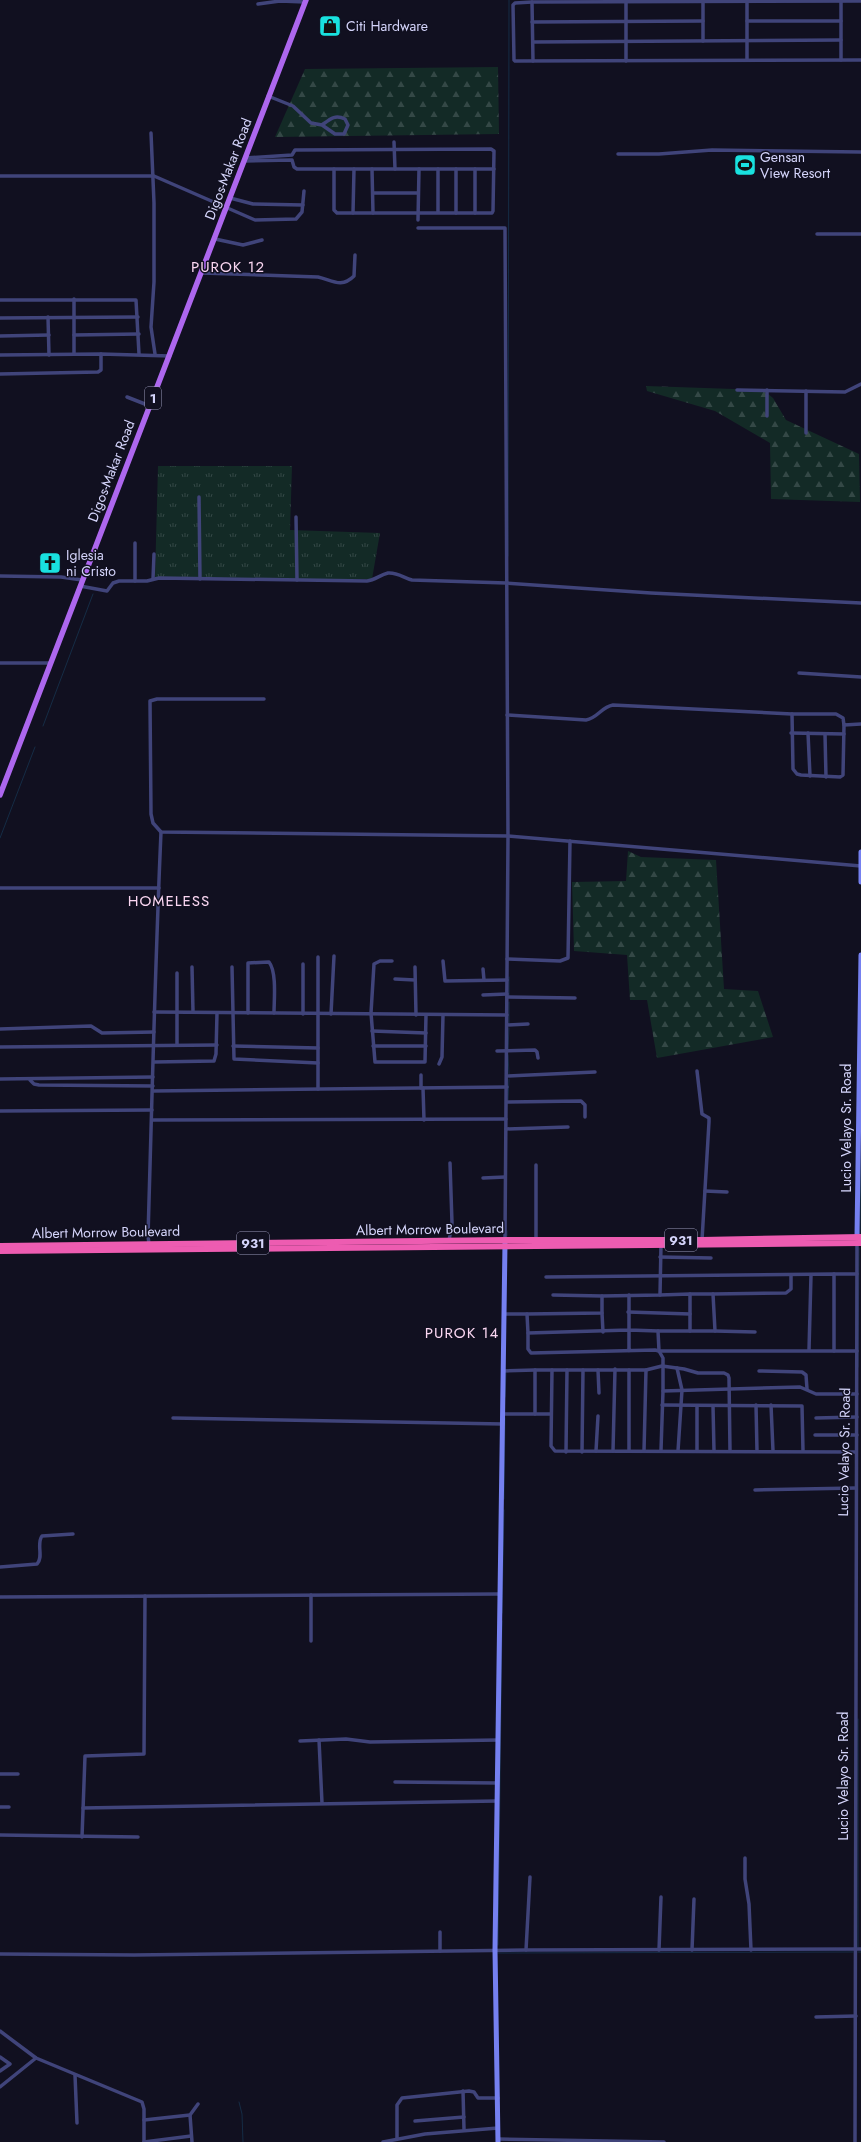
<svg xmlns="http://www.w3.org/2000/svg" width="861" height="2142" viewBox="0 0 861 2142" font-family="Jost,sans-serif">
  <style>
    .grass { fill: url(#grass-tufts) }
    .forest { fill: url(#forest-firs) }
    .lines { fill: none; stroke-linecap: round; stroke-linejoin: round }
    .stream { stroke: #152c45; stroke-width: 1 }
    .street { stroke: #40447a; stroke-width: 3.5 }
    .secondary { stroke: #7580f0; stroke-width: 5 }
    .primary { stroke: #ad67ee; stroke-width: 5.5 }
    .highway { stroke: #ed5cb1; stroke-width: 6 }
    .labels { text-anchor: middle; stroke-width: 3; stroke-linejoin: round; paint-order: stroke }
    .shield { fill: #111020; stroke: #9a99b9; stroke-width: 1 }
    .shield-label { font-size: 13px; font-weight: bold; fill: #d4d4fa }
    .poi-label { font-size: 14px; fill: #d4d4fa; stroke: #111020; text-anchor: start }
    .street-label { font-size: 14px; fill: #d4d4fa; stroke: #111020 }
    .neighbourhood-label { font-size: 15px; letter-spacing: 1px; fill: #fad6f1; stroke: #111020 }
  </style>
  <defs>
    <pattern id="grass-tufts" width="24" height="20" patternUnits="userSpaceOnUse"><rect width="24" height="20" fill="#132a26"/><path d="M3 7l-1-3M5 7V3M7 7l1-3M15 17l-1-3M17 17v-4M19 17l1-3" fill="none" stroke="#344846"/></pattern>
    <pattern id="forest-firs" width="22" height="20" patternUnits="userSpaceOnUse"><rect width="22" height="20" fill="#132a26"/><path d="M5 1l3.5 6h-7zM16 11l3.5 6h-7z" fill="#344846"/></pattern>
  </defs>
  <rect width="100%" height="100%" fill="#111020"/>
  <polygon class="grass" points="158,466 292,466 290,530 380,533 372,579 155,579"/>
  <g class="forest">
    <polygon points="498,67 499,134 275,137 305,69"/>
    <polygon points="646,386 763,390 773,398 786,420 859,454 860,502 771,499 770,443 715,411 647,391"/>
    <polygon points="628,851 641,857 716,860 724,989 758,991 773,1037 657,1058 647,1000 630,1000 627,955 574,951 572,882 626,881"/>
  </g>
  <g class="lines">
    <g class="stream">
      <polyline points="508,556 509,0"/>
      <polyline points="43,726 93,594"/>
      <polyline points="0,838 35,747"/>
      <polyline points="509,977 509,996"/>
      <polyline points="509,1023 509,1002"/>
      <polyline points="508,1049 509,1028"/>
      <polyline points="508,1055 509,1074"/>
      <polyline points="508,1100 509,1079"/>
      <polyline points="507,1231 507,1236"/>
      <polyline points="860,1234 861,1147"/>
      <polyline points="858,1367 859,1248"/>
      <polyline points="505,1397 506,1373"/>
      <polyline points="504,1499 505,1418"/>
      <polyline points="502,1613 504,1510"/>
      <polyline points="498,1945 502,1621"/>
      <polyline points="858,1947 858,1719"/>
      <polyline points="858,1952 861,1952"/>
      <polyline points="498,1953 853,1952"/>
      <polyline points="239,2102 242,2114 243,2142"/>
    </g>
    <g class="street">
      <polyline points="703,1 703,41"/>
      <polyline points="841,1 841,60"/>
      <polyline points="861,1 532,2 515,3 513,5 514,60 515,61 861,60"/>
      <polyline points="532,2 533,61"/>
      <polyline points="258,4 280,1 305,2"/>
      <polyline points="747,21 841,21"/>
      <polyline points="532,22 703,21"/>
      <polyline points="533,42 841,40"/>
      <polyline points="747,60 747,1"/>
      <polyline points="626,61 626,1"/>
      <path d="M268,96L293,106L311,123L322,125L335,134H344L348,125L345,119C335,114 330,119 322,125"/>
      <polyline points="151,133 154,203 154,282 151,327 155,354"/>
      <polyline points="394,142 395,169"/>
      <polyline points="618,154 659,154 712,150 861,152"/>
      <polyline points="245,158 292,155 295,150 491,149 494,151 493,211 492,213 337,213 334,210 334,169"/>
      <polyline points="244,161 292,160 294,167 297,169 494,169"/>
      <polyline points="372,169 373,213"/>
      <polyline points="438,169 438,212"/>
      <polyline points="0,176 154,176 255,220 296,219 302,212 304,191"/>
      <polyline points="373,193 418,193"/>
      <polyline points="230,198 253,204 303,205"/>
      <polyline points="353,213 354,169"/>
      <polyline points="456,213 456,169"/>
      <polyline points="475,213 475,169"/>
      <polyline points="418,220 419,169"/>
      <polyline points="418,228 505,228 508,836 505,1240"/>
      <polyline points="817,234 861,234"/>
      <polyline points="215,239 243,245 262,240"/>
      <path d="M202,273L318,277C332,280 341,289 354,276L355,255"/>
      <polyline points="74,299 74,354"/>
      <polyline points="0,300 136,300 139,354"/>
      <polyline points="48,317 49,355"/>
      <polyline points="0,318 138,317"/>
      <polyline points="74,335 139,334"/>
      <polyline points="0,336 49,335"/>
      <polyline points="0,355 101,354 170,356"/>
      <polyline points="0,374 98,372 101,370 101,354"/>
      <polyline points="737,390 845,392 861,384"/>
      <polyline points="767,390 767,416"/>
      <polyline points="127,397 150,406"/>
      <polyline points="806,433 806,391"/>
      <polyline points="199,497 200,579"/>
      <polyline points="296,517 297,580"/>
      <polyline points="135,543 135,581"/>
      <polyline points="0,576 61,577 82,580"/>
      <polyline points="153,579 154,554"/>
      <path d="M80,586L107,591L113,583L119,581H147L159,578L367,581C375,580 380,575 388,573C397,572 404,578 412,580L506,583L651,593L861,603"/>
      <polyline points="0,663 50,663"/>
      <polyline points="799,673 861,677"/>
      <polyline points="264,699 157,699 150,701 151,814 153,823 161,832 508,836 861,866"/>
      <polyline points="792,714 793,769 797,774 801,775 840,777 843,775 844,725"/>
      <path d="M507,715L586,720C598,718 601,707 613,705L792,714H836L843,718L844,725L861,724"/>
      <polyline points="791,733 844,734"/>
      <polyline points="808,733 810,776"/>
      <polyline points="825,734 826,777"/>
      <polyline points="0,888 159,888"/>
      <polyline points="507,959 560,961 568,958 570,841"/>
      <polyline points="392,961 380,961 374,964 371,1013 375,1062 425,1062 426,1015"/>
      <polyline points="443,961 445,981 507,980"/>
      <polyline points="303,964 303,1014"/>
      <polyline points="192,967 193,1012"/>
      <polyline points="232,967 234,1059 318,1063"/>
      <polyline points="415,967 416,1015"/>
      <polyline points="483,969 484,980"/>
      <polyline points="177,973 177,1045"/>
      <polyline points="395,979 415,980"/>
      <polyline points="483,995 507,994"/>
      <polyline points="507,997 575,998"/>
      <polyline points="154,1012 507,1015"/>
      <path d="M248,1013V963L269,962C277,972 274,1001 274,1013"/>
      <polyline points="331,1014 334,956"/>
      <polyline points="507,1025 528,1024"/>
      <polyline points="0,1029 91,1026 102,1033 154,1032"/>
      <polyline points="372,1031 426,1033"/>
      <polyline points="233,1046 318,1048"/>
      <polyline points="373,1046 426,1046"/>
      <polyline points="0,1047 217,1045"/>
      <polyline points="497,1051 535,1050 537,1052 538,1058"/>
      <polyline points="154,1062 214,1061 216,1054 217,1013"/>
      <polyline points="439,1064 442,1057 443,1015"/>
      <polyline points="697,1071 702,1114 709,1118 709,1122 702,1240"/>
      <polyline points="507,1076 595,1072"/>
      <polyline points="0,1079 153,1077"/>
      <polyline points="30,1080 34,1084 39,1085 153,1086"/>
      <polyline points="421,1088 421,1075"/>
      <polyline points="423,1088 424,1120"/>
      <polyline points="318,1089 318,957"/>
      <polyline points="153,1091 507,1087"/>
      <polyline points="507,1102 581,1101 585,1105 585,1117"/>
      <polyline points="0,1111 152,1110"/>
      <polyline points="152,1120 506,1119"/>
      <polyline points="506,1129 568,1127"/>
      <polyline points="483,1178 505,1177"/>
      <polyline points="705,1191 727,1192"/>
      <polyline points="536,1240 536,1165"/>
      <polyline points="449,1241 452,1223 450,1163"/>
      <path d="M149,1244L148,1236C152,1101 155,967 161,832"/>
      <polyline points="660,1257 711,1258"/>
      <polyline points="834,1274 857,1274"/>
      <polyline points="546,1277 834,1274 834,1351"/>
      <polyline points="690,1294 713,1294 715,1331 690,1331"/>
      <polyline points="713,1294 786,1293 791,1289 791,1275"/>
      <polyline points="553,1295 602,1296 660,1295 661,1245"/>
      <polyline points="628,1312 690,1314"/>
      <polyline points="602,1313 603,1332"/>
      <polyline points="504,1314 527,1314"/>
      <polyline points="658,1331 690,1331 690,1294 660,1295"/>
      <polyline points="715,1331 755,1332"/>
      <polyline points="528,1333 527,1314 602,1313 602,1296"/>
      <polyline points="809,1350 811,1275"/>
      <polyline points="629,1351 629,1330 658,1331 659,1351 655,1350 531,1353 528,1349 528,1333 629,1330 629,1295"/>
      <polyline points="659,1351 857,1351"/>
      <polyline points="659,1351 663,1358 663,1391"/>
      <polyline points="677,1368 682,1390 678,1451"/>
      <polyline points="552,1370 551,1446 555,1451 856,1452"/>
      <polyline points="598,1370 599,1393"/>
      <polyline points="504,1371 535,1370"/>
      <polyline points="759,1371 802,1372 806,1375 807,1389"/>
      <polyline points="662,1405 802,1406 803,1451"/>
      <polyline points="756,1405 757,1451"/>
      <polyline points="771,1405 773,1451"/>
      <polyline points="697,1406 697,1451"/>
      <polyline points="713,1406 714,1451"/>
      <polyline points="503,1414 551,1414"/>
      <polyline points="535,1414 535,1370 646,1370 662,1366 684,1369 698,1373 724,1373 728,1375 729,1378 730,1451"/>
      <polyline points="173,1418 503,1424"/>
      <polyline points="816,1418 857,1417"/>
      <polyline points="815,1435 857,1435"/>
      <polyline points="661,1450 663,1391 800,1387 816,1394 857,1394"/>
      <polyline points="596,1451 598,1416"/>
      <polyline points="613,1451 615,1369"/>
      <polyline points="629,1451 629,1370"/>
      <polyline points="644,1451 646,1370"/>
      <polyline points="566,1452 567,1370"/>
      <polyline points="582,1452 583,1370"/>
      <polyline points="755,1490 856,1488"/>
      <path d="M0,1567L37,1564C44,1557 36,1544 42,1536L73,1534"/>
      <polyline points="0,1597 499,1594"/>
      <polyline points="311,1641 311,1595"/>
      <polyline points="319,1740 322,1803"/>
      <polyline points="300,1741 346,1739 370,1742 498,1740"/>
      <polyline points="0,1774 18,1774"/>
      <polyline points="395,1782 497,1783"/>
      <polyline points="0,1807 9,1807"/>
      <polyline points="83,1808 497,1801"/>
      <polyline points="0,1835 138,1837"/>
      <polyline points="82,1837 85,1756 144,1754 145,1596"/>
      <polyline points="745,1858 745,1879 749,1904 751,1950"/>
      <polyline points="440,1932 440,1951"/>
      <polyline points="526,1950 530,1877"/>
      <polyline points="659,1950 661,1897"/>
      <polyline points="692,1950 694,1899"/>
      <polyline points="0,1954 134,1955 526,1950 861,1949"/>
      <polyline points="816,2017 856,2016"/>
      <polyline points="0,2031 36,2058 142,2102 144,2109 144,2142"/>
      <polyline points="0,2057 10,2064 0,2071"/>
      <polyline points="75,2075 77,2123"/>
      <polyline points="0,2087 36,2058"/>
      <polyline points="463,2091 464,2129"/>
      <polyline points="144,2120 190,2115"/>
      <polyline points="415,2121 464,2117"/>
      <polyline points="397,2138 397,2105 402,2098 469,2091 474,2092 478,2098 498,2098"/>
      <polyline points="498,2139 664,2142"/>
      <polyline points="144,2142 191,2136"/>
      <polyline points="192,2142 190,2115 198,2104"/>
      <polyline points="383,2142 425,2134 498,2128"/>
      <polyline points="855,2142 857,1241"/>
    </g>
    <g class="secondary">
      <polyline points="861,852 861,882"/>
      <polyline points="857,1237 861,955"/>
      <polyline points="498,2142 495,1950 505,1243"/>
    </g>
    <polyline class="primary" points="0,795 306,0"/>
    <g class="highway">
      <polyline points="0,1246 505,1240 702,1240 861,1237"/>
      <polyline points="0,1251 861,1243"/>
    </g>
  </g>
  <defs>
    <g id="shop-square" transform="scale(1.15)"><rect x="-9" y="-9" width="18" height="18" rx="4" fill="#19e1df" stroke="#111020"/><path d="M-5-2.5h2.3a2.7 3.5 0 0 1 5.4 0H5L5.5 6h-11ZM-1.5-2.5h3a1.5 2.3 0 0 0-3 0Z" fill="#111"/></g>
    <g id="stadium-square" transform="scale(1.15)"><rect x="-9" y="-9" width="18" height="18" rx="4" fill="#19e1df" stroke="#111020"/><path d="M0-5a6.5 5 0 1 0 0 10a6.5 5 0 1 0 0-10ZM-3.5-1.8h7v3.6h-7Z" fill="#111"/></g>
    <g id="church-square" transform="scale(1.15)"><rect x="-9" y="-9" width="18" height="18" rx="4" fill="#19e1df" stroke="#111020"/><path d="M-1.2-6h2.4v3.5h3.3v2.4h-3.3V6h-2.4V-.1h-3.3v-2.4h3.3Z" fill="#111"/></g>
  </defs>
  <g fill-rule="evenodd">
    <use href="#shop-square" x="330" y="26"/>
    <use href="#stadium-square" x="745" y="165"/>
    <use href="#church-square" x="50" y="563"/>
  </g>
  <g class="labels">
    <g class="shield">
      <rect x="145" y="387" width="16" height="22" rx="3"/>
      <rect x="665" y="1229" width="32" height="22" rx="3"/>
      <rect x="237" y="1232" width="32" height="22" rx="3"/>
    </g>
    <g class="shield-label">
      <text x="153" y="403">1</text>
      <text x="681" y="1245">931</text>
      <text x="253" y="1248">931</text>
    </g>
    <g class="poi-label">
      <text x="346" y="31">Citi Hardware</text>
      <text x="760" y="162">Gensan<tspan x="760" dy="16">View Resort</tspan></text>
      <text x="66" y="560">Iglesia<tspan x="66" dy="16">ni Cristo</tspan></text>
    </g>
    <g class="street-label">
      <text transform="translate(228 169) rotate(-69)" y="5">Digos-Makar Road</text>
      <text transform="translate(111 471) rotate(-69)" y="5">Digos-Makar Road</text>
      <text transform="translate(846 1128) rotate(-90)" y="5">Lucio Velayo Sr. Road</text>
      <text transform="translate(430 1229) rotate(-1)" y="5">Albert Morrow Boulevard</text>
      <text transform="translate(106 1232) rotate(-1)" y="5">Albert Morrow Boulevard</text>
      <text transform="translate(844 1452) rotate(-89)" y="5">Lucio Velayo Sr. Road</text>
      <text transform="translate(843 1776) rotate(-90)" y="5">Lucio Velayo Sr. Road</text>
    </g>
    <g class="neighbourhood-label">
      <text x="228" y="272">PUROK 12</text>
      <text x="169" y="906">HOMELESS</text>
      <text x="462" y="1338">PUROK 14</text>
    </g>
  </g>
</svg>
